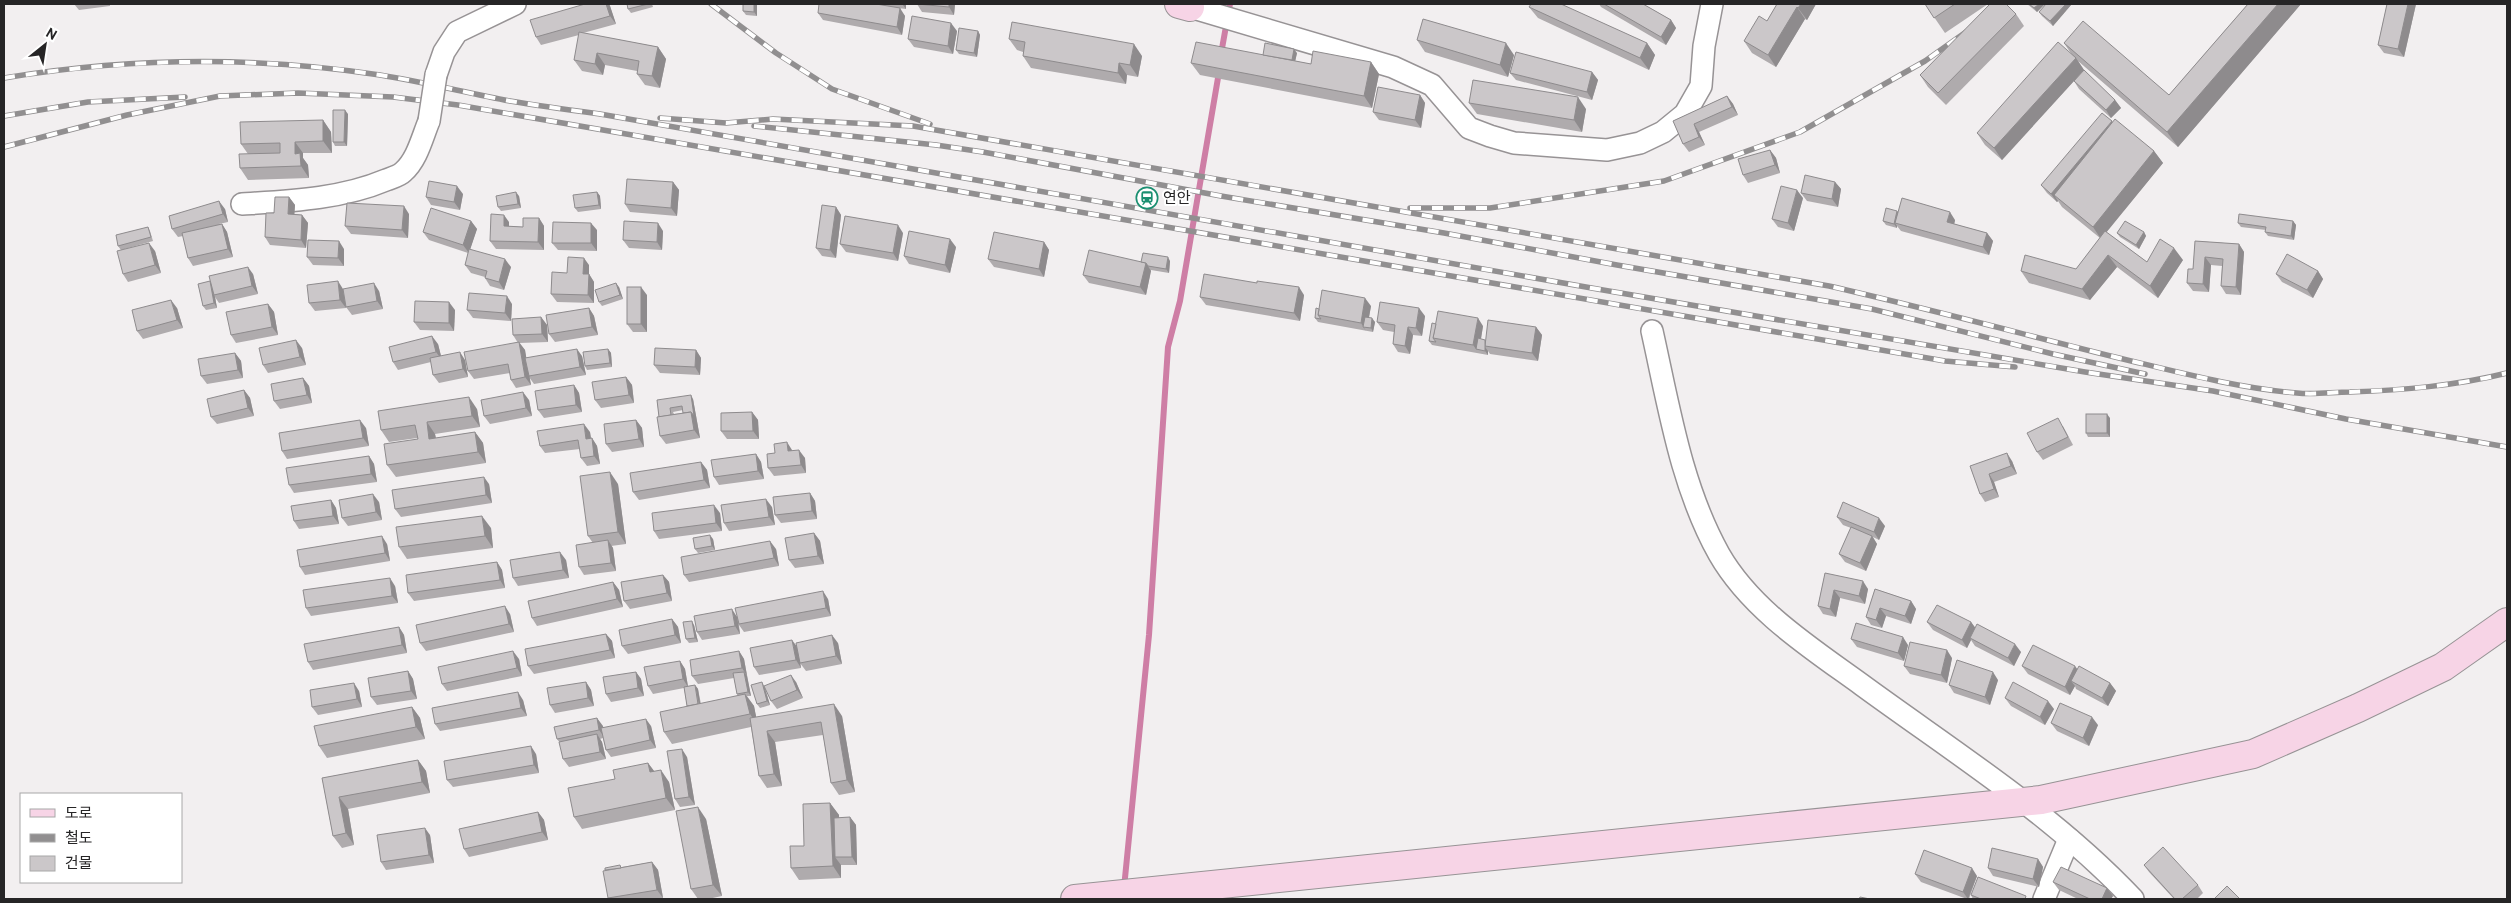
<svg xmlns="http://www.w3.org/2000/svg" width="2511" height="903" viewBox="0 0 2511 903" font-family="Overpass,'Noto Sans KR',sans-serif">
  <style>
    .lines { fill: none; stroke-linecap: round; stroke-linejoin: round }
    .stream { stroke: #ce7ea5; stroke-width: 6 }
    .street-casing { stroke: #979395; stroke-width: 24 }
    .secondary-casing { stroke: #979395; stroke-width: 30 }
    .street { stroke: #fff; stroke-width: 21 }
    .secondary { stroke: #f7d4e6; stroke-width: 28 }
    .rail-casing { stroke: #918f90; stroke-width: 5.5 }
    .rail { stroke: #fff; stroke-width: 4; stroke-dasharray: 11; stroke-linecap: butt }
    .street-bridge-casing { stroke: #979395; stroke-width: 24; stroke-linecap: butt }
    .street-bridge { stroke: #fff; stroke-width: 21 }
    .wall { fill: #afabad; fill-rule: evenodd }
    .shaded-wall { fill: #8e8b8d }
    .building { fill: #cbc7c9; stroke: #8e8b8d }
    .labels { text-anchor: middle; stroke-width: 4; stroke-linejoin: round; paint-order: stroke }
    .poi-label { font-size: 15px; fill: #262526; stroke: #fff; text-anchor: start }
  </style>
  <rect width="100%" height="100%" fill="#f2eff0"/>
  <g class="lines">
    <g class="stream">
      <polyline points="1221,54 1230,4"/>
      <polyline points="1124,888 1149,635 1168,347 1180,301 1219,72"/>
    </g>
    <g class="street-casing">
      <g id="street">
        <polyline points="1190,7 1393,67 1432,85 1469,128 1490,136 1514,143 1607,150 1640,143 1663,132 1685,114 1701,86 1704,46 1712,4"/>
        <polyline points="436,75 444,52 457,32 515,4"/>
        <path d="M242,204C290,201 341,199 386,180C391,178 399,176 403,172C417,160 422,138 429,121"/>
        <path d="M1652,331C1669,407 1681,486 1719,554C1751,610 1811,648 1862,685C1955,753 2054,815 2133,899"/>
        <polyline points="2044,899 2069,839"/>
      </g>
    </g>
    <g class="secondary-casing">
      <g id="secondary">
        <polyline points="1179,4 1190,7"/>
        <polyline points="1075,899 2041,800 2253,754 2358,708 2443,667 2507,622"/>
      </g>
    </g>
    <use href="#street" class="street"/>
    <use href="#secondary" class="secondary"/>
    <g class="rail-casing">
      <g id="rail">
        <polyline points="711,4 776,53 832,89 930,124"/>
        <path d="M4,78C127,58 256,56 380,75C424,82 467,93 510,101C540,106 570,110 600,114L1603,290L2085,372L2213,391L2346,419L2507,447"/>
        <polyline points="4,116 88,102 185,97"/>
        <path d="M660,118L726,123L773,119L913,126L1829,286C1926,308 2022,334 2119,358C2178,372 2237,388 2297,393C2314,395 2333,392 2350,392C2403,390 2455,386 2507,373"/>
        <polyline points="754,126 936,145 983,152 1221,196 1444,233 1617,265 1872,309 2053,354 2145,374"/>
        <polyline points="4,147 127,115 220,96 298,93 393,97 458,105 1945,361 2015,367"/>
        <polyline points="1410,208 1490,208 1664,181 1800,132 1925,61 1966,32"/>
      </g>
    </g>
    <use href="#rail" class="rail"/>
    <g class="street-bridge-casing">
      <polyline id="street-bridge" points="429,121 436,75"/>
    </g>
    <use href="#street-bridge" class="street-bridge"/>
  </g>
  <g class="wall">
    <polygon points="74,4 110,4 110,6 79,10"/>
    <polygon points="585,4 609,4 610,6 616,24 583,33 658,47 666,59 660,88 645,85 637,74 637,71 605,65 603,75 582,71 574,60 579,35 541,45 536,37"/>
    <polygon points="627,4 652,4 653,7 631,13 628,9"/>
    <polygon points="757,4 757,16 746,15 743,11"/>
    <polygon points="877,4 906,4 906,9 898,8 905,16 902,35 823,20 818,13"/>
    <polygon points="917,4 955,4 954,15 922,12"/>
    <polygon points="1599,4 1643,4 1671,20 1676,28 1666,45 1601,7"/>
    <polygon points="1777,4 1816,4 1807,20 1805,19 1776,67 1752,53 1744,41 1767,21"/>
    <polygon points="1925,4 1988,4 1945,33"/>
    <polygon points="2027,4 2045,4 2037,12"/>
    <polygon points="2046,4 2070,4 2071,5 2053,26 2042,16 2039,12"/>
    <polygon points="2248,4 2301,4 2178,147 2078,61 2084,70 2002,160 1985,145 1977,133 2072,55 2064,43 2169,95"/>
    <polygon points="2387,4 2416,4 2404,57 2384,53 2378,45"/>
    <polygon points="1529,7 1647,43 1655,55 1649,70 1538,18"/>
    <polygon points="2016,14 2024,26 1946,105 1928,87 1920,75"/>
    <polygon points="957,31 953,54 914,47 908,39"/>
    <polygon points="978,31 980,35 977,57 959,54 956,50"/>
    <polygon points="1009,39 1142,56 1138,77 1127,75 1126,84 1031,68 1023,56 1023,52 1017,50"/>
    <polygon points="1417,40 1514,55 1508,77 1425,52"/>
    <polygon points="1297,53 1295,61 1311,64 1371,62 1379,74 1372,108 1200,75 1191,63 1263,55"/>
    <polygon points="1592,72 1598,80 1592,100 1516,80 1510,73"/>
    <polygon points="2074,81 2115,100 2121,108 2111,118 2079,89"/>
    <polygon points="1420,95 1425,103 1421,128 1379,120 1373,112"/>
    <polygon points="1727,96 1733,104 1738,115 1699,132 1705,145 1689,152 1683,144 1673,121"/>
    <polygon points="1469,103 1586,109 1582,132 1477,114"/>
    <polygon points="348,114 347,146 335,146 333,142"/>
    <polygon points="323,120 331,132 332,153 303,153 303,158 308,165 309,178 248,180 240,168 248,154 241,144"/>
    <polygon points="2113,122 2154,151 2163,163 2106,232 2147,262 2183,260 2158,298 2117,267 2090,300 2029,283 2021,271 2076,269 2100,238 2062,207 2058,201 2057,202 2047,193 2041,185"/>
    <polygon points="1770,150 1776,158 1780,173 1748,183 1743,175"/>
    <polygon points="673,182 679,190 677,216 630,212 625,204"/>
    <polygon points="1835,182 1841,189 1838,207 1807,201 1801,193"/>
    <polygon points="597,192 600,196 601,209 578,212 575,208"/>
    <polygon points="463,194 460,210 431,205 426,197"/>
    <polygon points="519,196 521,208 501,211 498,207"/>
    <polygon points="289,197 295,205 294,214 302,215 308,223 306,248 270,245 265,237 274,213"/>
    <polygon points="1803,198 1794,231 1778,227 1772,219"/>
    <polygon points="836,207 841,215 836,258 822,256 816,248"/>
    <polygon points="225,209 228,222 219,224 222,224 227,232 233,257 193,266 188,258 183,236 178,237 172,229"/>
    <polygon points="1897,211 1898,212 1955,220 1954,224 1987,233 1993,241 1989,255 1901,231 1897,226 1897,228 1886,225 1883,221"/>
    <polygon points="409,214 408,238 351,234 345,226"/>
    <polygon points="539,218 544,226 544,250 496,249 490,241 509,222 509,226 523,227"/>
    <polygon points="471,221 477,229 470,249 511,267 504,290 490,286 485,278 485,277 471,273 465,265 468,253 429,240 423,232"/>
    <polygon points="2293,221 2296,225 2294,240 2268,236 2265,232 2266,230 2241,227 2238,223"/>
    <polygon points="148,227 150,231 153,241 121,250 118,246"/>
    <polygon points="597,230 597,251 558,250 552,243"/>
    <polygon points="663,231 662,250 629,248 623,240"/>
    <polygon points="2144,232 2146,236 2139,249 2120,237 2117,233"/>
    <polygon points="903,233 898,261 846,252 840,244"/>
    <polygon points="2195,241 2239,244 2244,252 2241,295 2226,294 2221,286 2222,266 2211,265 2209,292 2193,291 2187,283 2193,269"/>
    <polygon points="1044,242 1049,250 1044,277 994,267 988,259"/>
    <polygon points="956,247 950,273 909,264 904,256"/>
    <polygon points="344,249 344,266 313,265 307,257"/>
    <polygon points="155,251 161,273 128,282 123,274"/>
    <polygon points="1170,261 1169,273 1151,270 1146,295 1089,283 1083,275 1141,262"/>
    <polygon points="589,265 589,274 594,282 594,303 557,302 551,294 567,273"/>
    <polygon points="2318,271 2323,279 2313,298 2282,282 2276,274"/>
    <polygon points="253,274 258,294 219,303 215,297 217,308 206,310 203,306 198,284"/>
    <polygon points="619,287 623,299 602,306 599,302"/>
    <polygon points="343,289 379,291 383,309 352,315 346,307 344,293 346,308 315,311 309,303"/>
    <polygon points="647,295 647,332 633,332 627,324"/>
    <polygon points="1304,295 1300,321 1206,305 1200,297"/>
    <polygon points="268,304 274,312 278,335 236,343 231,335"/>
    <polygon points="512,304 511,321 473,318 467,310"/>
    <polygon points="1371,306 1369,318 1375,322 1373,332 1318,322 1315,318 1319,309"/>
    <polygon points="177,308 183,328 143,339 137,331"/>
    <polygon points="589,308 594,316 598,335 555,342 549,334"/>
    <polygon points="455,310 454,331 420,330 414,322"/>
    <polygon points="1425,316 1422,336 1413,335 1410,354 1398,352 1393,344 1394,332 1383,330 1377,322"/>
    <polygon points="541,317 547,325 548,342 519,343 525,350 526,358 582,356 586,375 534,384 529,377 531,385 516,388 511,380 510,373 474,379 468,371 518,343 513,335"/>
    <polygon points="1436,324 1483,326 1481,339 1485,340 1536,327 1542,335 1538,361 1490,354 1488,351 1488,355 1432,345 1429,341"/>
    <polygon points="438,344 441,356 465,360 468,377 439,383 433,375 431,362 398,370 393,362"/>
    <polygon points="302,348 306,365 268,373 263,365"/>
    <polygon points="608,349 611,353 612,367 587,370 585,366"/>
    <polygon points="696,350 701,358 700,375 660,373 654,365"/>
    <polygon points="235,353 241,361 243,378 207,384 201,376"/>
    <polygon points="626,377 632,385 634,403 601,408 595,400"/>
    <polygon points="303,378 309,386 312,403 280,409 274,401"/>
    <polygon points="574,385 579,393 582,412 544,418 538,410"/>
    <polygon points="244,390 250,398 254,416 217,424 211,417"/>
    <path d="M693,399L700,438L666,444L660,436L659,417L657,400ZM683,410V413L674,414L673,412Z"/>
    <polygon points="529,400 532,416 490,424 484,416"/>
    <polygon points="477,409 480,427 435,434 436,438 475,432 483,443 486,463 396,477 387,465 418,439 417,438 389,442 381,430"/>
    <polygon points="752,412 758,420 759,439 727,439 721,431"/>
    <polygon points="2110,418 2110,437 2088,437 2086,433"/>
    <polygon points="636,420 642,428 644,447 612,452 606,444"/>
    <polygon points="2063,426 2073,445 2043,460 2037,452"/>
    <polygon points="366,428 369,446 287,459 282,451"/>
    <polygon points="590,432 591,438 592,438 597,446 600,464 587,466 581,458 580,449 545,453 540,446"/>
    <polygon points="792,451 805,458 806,473 774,476 768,468"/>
    <polygon points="756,454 761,462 764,479 719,485 714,477"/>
    <polygon points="369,456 374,464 377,482 294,493 289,485"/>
    <polygon points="2012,461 2017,474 1994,482 1999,497 1985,502 1980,494 1970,466"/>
    <polygon points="701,462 707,470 710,488 639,500 633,492"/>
    <polygon points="489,484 492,503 401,517 395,509"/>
    <polygon points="618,484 626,544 611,546 613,548 616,571 584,575 579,567 593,543 588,536"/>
    <polygon points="810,493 815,501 817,519 781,523 775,515"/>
    <polygon points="331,500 336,508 339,524 299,529 294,521"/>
    <polygon points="379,502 382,520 348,526 342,518"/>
    <polygon points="772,507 775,525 729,531 724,523"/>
    <polygon points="720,513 722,531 659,539 654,531"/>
    <polygon points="1837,517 1885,526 1879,540 1873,537 1877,544 1866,571 1845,562 1839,554 1851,528 1843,525"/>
    <polygon points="491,528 493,548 407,559 399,547"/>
    <polygon points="814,533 820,541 824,564 795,568 789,560"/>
    <polygon points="713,539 715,550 698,553 695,549"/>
    <polygon points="387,544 390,561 305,575 300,567"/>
    <polygon points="776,549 779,566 689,582 684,575"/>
    <polygon points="566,560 569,578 518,586 513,578"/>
    <polygon points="497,562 502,570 505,588 414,601 408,593"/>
    <polygon points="1825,573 1868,589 1865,604 1840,598 1836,617 1823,614 1818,606"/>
    <polygon points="663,575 669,582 672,601 630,609 624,601"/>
    <polygon points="613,582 619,590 623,607 537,626 532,618"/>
    <polygon points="395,586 398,603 311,616 306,608"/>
    <polygon points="1875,589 1911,601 1916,609 1911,624 1886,616 1882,628 1871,625 1866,617"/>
    <polygon points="828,599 831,616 744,632 739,625 740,634 702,640 697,632 737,616"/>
    <polygon points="510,614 514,632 426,651 420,643"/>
    <polygon points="672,619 678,627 681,643 628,654 622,646"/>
    <polygon points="1927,622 1971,622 1975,628 2021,652 2014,666 1975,646 1971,640 1967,648 1933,630"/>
    <polygon points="694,625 698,642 689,643 686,639"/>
    <polygon points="399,627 404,635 407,653 313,670 308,662"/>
    <polygon points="606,634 612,641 615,658 534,674 528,666"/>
    <polygon points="1851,639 1908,645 1904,661 1857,647"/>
    <polygon points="838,643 842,664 806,671 800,663 799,657 801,668 759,675 754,667 797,648"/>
    <polygon points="739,651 744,659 751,696 747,696 754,706 756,717 842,716 855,792 839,795 831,783 823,735 775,742 782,786 767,788 759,776 751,727 672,744 664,732 687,706 684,688 653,694 648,686 680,661 685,669 688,686 695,685 698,689 701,704 738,696 737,694 734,678 698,684 692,676"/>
    <polygon points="1952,658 1947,683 1910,674 1904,666"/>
    <polygon points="519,659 522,676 447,691 442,684"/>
    <polygon points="2022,666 2077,669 2110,683 2116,691 2108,706 2076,689 2075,686 2070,695 2028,674"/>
    <polygon points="408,671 413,679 417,699 377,705 371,697"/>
    <polygon points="636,672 641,679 644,696 611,702 606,694"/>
    <polygon points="1998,680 1990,705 1954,693 1949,685"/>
    <polygon points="586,682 591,690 594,706 555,713 550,705"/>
    <polygon points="796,682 803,698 777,709 771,701 765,687 770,705 760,708 757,704 764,686"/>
    <polygon points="359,691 362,707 318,715 312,707"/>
    <polygon points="2005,698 2054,709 2045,725 2011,706"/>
    <polygon points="523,700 527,716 440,731 435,724"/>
    <polygon points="412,707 420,718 425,739 327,758 319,746"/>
    <polygon points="597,718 603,728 651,726 656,748 611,757 606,750 603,738 600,739 602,742 606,759 569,767 563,759 560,743 557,739"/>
    <polygon points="2051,723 2098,725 2089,746 2057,731"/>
    <polygon points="536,754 539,773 453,787 447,780"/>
    <polygon points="687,757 695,805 680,807 675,799"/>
    <polygon points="418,760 426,771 430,793 348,809 354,845 342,848 333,836 322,778"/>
    <polygon points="648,763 654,771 669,782 675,810 582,829 574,817 615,779"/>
    <polygon points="830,803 839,815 839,818 850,817 856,825 857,865 841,865 841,878 799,880 791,868"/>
    <polygon points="538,812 544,820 548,840 469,857 464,849"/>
    <polygon points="706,819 722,896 708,899 698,899 691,889"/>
    <polygon points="430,835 434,863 386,870 381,862"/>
    <polygon points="2038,859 2043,867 2039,887 1993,876 1988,868"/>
    <polygon points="652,862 658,870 663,898 656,899 609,899 608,898 622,867"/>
    <polygon points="2144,865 2198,885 2203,893 2197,899 2174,899 2149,872"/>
    <polygon points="1915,874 1977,876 1969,899 1967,899 1921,882"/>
    <polygon points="2053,882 2107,888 2113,896 2111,899 2078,899 2059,890"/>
    <polygon points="1971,895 2029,899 1973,899"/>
  </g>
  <g class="shaded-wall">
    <polygon points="606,4 609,4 610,6 616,24 610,16"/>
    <polygon points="754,4 757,4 757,16 754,12"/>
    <polygon points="903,4 906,4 906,9 903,5"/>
    <polygon points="949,4 955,4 954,15 949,7"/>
    <polygon points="1801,4 1816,4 1807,20 1798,8"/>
    <polygon points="2039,4 2045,4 2037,12 2034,8"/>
    <polygon points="2066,4 2070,4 2071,5 2053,26 2050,21"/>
    <polygon points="2278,4 2301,4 2178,147 2167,132"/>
    <polygon points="2408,4 2416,4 2404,57 2398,49"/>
    <polygon points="1797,7 1805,19 1776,67 1768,55"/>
    <polygon points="900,8 905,16 902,35 897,27"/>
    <polygon points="1671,20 1676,28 1666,45 1661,37"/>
    <polygon points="951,23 957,31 953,54 948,46"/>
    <polygon points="978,31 980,35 977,57 974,53"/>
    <polygon points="1506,43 1514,55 1508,77 1500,65"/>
    <polygon points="1647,43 1655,55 1649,70 1640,58"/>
    <polygon points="1134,44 1142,56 1138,77 1130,65"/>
    <polygon points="658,47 666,59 660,88 652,76"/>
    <polygon points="1294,49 1297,53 1293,71 1290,67"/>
    <polygon points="597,53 605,65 603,75 595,64"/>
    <polygon points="2076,58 2084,70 2002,160 1994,148"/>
    <polygon points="1371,62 1379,74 1372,108 1364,96"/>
    <polygon points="1119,63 1127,75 1126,84 1118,73"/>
    <polygon points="1592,72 1598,80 1592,100 1587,92"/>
    <polygon points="1420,95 1425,103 1421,128 1415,120"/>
    <polygon points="1727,96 1733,104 1738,115 1732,107"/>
    <polygon points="1578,97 1586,109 1582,132 1574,120"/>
    <polygon points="2115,100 2121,108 2111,118 2106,110"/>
    <polygon points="345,110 348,114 347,146 344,142"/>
    <polygon points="323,120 331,132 332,153 323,141"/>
    <polygon points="2112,121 2118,129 2054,195 2058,201 2057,202 2051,194"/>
    <polygon points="1694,124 1699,132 1705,145 1699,137"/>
    <polygon points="295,142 303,153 303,158 308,165 309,178 301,166 295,154"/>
    <polygon points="1770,150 1776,158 1780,173 1775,165"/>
    <polygon points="2154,151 2163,163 2101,239 2093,227"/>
    <polygon points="673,182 679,190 677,216 671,208"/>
    <polygon points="1835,182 1841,189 1838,207 1832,199"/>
    <polygon points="457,186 463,194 460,210 454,202"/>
    <polygon points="1797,190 1803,198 1794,231 1788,223"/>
    <polygon points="516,192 519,196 521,208 518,204"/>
    <polygon points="597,192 600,196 601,209 599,205"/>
    <polygon points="289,197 295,205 294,222 288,214"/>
    <polygon points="219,201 225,209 228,222 223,214"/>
    <polygon points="404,206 409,214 408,238 402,230"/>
    <polygon points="836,207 841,215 836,258 830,250"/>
    <polygon points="1897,211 1900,215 1895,223 1897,226 1897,228 1894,224"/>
    <polygon points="1950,212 1955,220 1953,230 1947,222"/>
    <polygon points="302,215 308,223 306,248 301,240"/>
    <polygon points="504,215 509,222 509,234 504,226"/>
    <polygon points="539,218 544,226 544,250 538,242"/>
    <polygon points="471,221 477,229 469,253 463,245"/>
    <polygon points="2293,221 2296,225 2294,240 2291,236"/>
    <polygon points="591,223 597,230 597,251 591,243"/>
    <polygon points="658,223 663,231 662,250 657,242"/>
    <polygon points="222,224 227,232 233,257 228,249"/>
    <polygon points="898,225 903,233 898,261 893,253"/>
    <polygon points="2144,232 2146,236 2139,249 2136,245"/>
    <polygon points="1987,233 1993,241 1989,255 1983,247"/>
    <polygon points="950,239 956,247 950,273 945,265"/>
    <polygon points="339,241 344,249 344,266 338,258"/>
    <polygon points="1044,242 1049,250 1044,277 1039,269"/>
    <polygon points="149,243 155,251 161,273 155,265"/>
    <polygon points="2239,244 2244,252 2241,295 2236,287"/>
    <polygon points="2174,248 2183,260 2158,298 2150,286"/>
    <polygon points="2108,255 2117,267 2090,300 2082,289"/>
    <polygon points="1168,257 1170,261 1169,273 1166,269"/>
    <polygon points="2205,257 2211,265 2209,292 2203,284"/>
    <polygon points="584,258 589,265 589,274 594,282 594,303 588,295 583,274"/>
    <polygon points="505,259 511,267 504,290 499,282"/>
    <polygon points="1146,263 1151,271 1146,295 1140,287"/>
    <polygon points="248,267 253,274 258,294 252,286"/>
    <polygon points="2318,271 2323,279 2313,298 2307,290"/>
    <polygon points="210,281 214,295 215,297 217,308 214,303"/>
    <polygon points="338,281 343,289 346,308 340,300"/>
    <polygon points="374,283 379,291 383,309 377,301"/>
    <polygon points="616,283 619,287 623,299 620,295"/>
    <polygon points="641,287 647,295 647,332 641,324"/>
    <polygon points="1299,287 1304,295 1300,321 1294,313"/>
    <polygon points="507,296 512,304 511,321 505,313"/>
    <polygon points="1365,298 1371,306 1367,327 1363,327 1366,331 1361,323"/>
    <polygon points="171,300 177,308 183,328 177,320"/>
    <polygon points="449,302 455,310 454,331 449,323"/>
    <polygon points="268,304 274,312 278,335 272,327"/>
    <polygon points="589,308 594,316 598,335 592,327"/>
    <polygon points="1419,308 1425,316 1422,336 1416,328"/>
    <polygon points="541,317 547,325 548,342 542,334"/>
    <polygon points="1372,318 1375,322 1373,332 1371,328"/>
    <polygon points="1478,318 1483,326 1479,350 1476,349 1473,345"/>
    <polygon points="1408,327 1413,335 1410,354 1405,346"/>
    <polygon points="1536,327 1542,335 1538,361 1532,353"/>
    <polygon points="432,336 438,344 442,360 436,352"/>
    <polygon points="296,340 302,348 306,365 300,357"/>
    <polygon points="519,342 525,350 531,385 525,377"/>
    <polygon points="1485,347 1488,351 1488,355 1485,351"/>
    <polygon points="577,349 582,356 586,375 580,367"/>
    <polygon points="608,349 611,353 612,367 610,363"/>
    <polygon points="696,350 701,358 700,375 695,367"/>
    <polygon points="460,352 465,360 468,377 463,369"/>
    <polygon points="235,353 241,361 243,378 238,370"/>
    <polygon points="626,377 632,385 634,403 629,395"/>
    <polygon points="303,378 309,386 312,403 307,395"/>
    <polygon points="574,385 579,393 582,412 576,405"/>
    <polygon points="244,390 250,398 254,416 248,408"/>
    <polygon points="523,392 529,400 532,416 526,408"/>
    <polygon points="691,395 693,399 700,438 694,430 691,412"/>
    <polygon points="469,397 477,409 480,427 472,416"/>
    <polygon points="752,412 758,420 759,439 753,431"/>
    <polygon points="2107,414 2110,418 2110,437 2107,433"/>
    <polygon points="360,420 366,428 369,446 363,438"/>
    <polygon points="636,420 642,428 644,447 639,439"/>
    <polygon points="427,422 435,434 438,450 429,439"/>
    <polygon points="584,424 590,432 592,447 586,439"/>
    <polygon points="475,432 483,443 486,463 478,452"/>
    <polygon points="592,438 597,446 600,464 594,456"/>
    <polygon points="787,442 792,450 793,459 788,451"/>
    <polygon points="799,450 805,458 806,473 801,465"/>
    <polygon points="2007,453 2012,461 2017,474 2011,466"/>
    <polygon points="756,454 761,462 764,479 758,471"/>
    <polygon points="369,456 374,464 377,482 371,474"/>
    <polygon points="701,462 707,470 710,488 704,480"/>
    <polygon points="610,472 618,484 626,544 618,532"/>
    <polygon points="1989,474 1994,482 1999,497 1994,489"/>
    <polygon points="484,477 489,484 492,503 486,495"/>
    <polygon points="810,493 815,501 817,519 812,511"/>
    <polygon points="373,494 379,502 382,520 376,512"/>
    <polygon points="766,499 772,507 775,525 769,517"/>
    <polygon points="331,500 336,508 339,524 333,516"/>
    <polygon points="714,505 720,513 722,531 716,523"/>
    <polygon points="482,516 491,528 493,548 485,536"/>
    <polygon points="1879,518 1885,526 1879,540 1874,532"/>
    <polygon points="814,533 820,541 824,564 818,556"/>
    <polygon points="710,535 713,539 715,550 712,546"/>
    <polygon points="382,536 387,544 390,561 385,553"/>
    <polygon points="1872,536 1877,544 1866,571 1860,563"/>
    <polygon points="608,540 613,548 616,571 611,563"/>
    <polygon points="770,541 776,549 779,566 774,558"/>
    <polygon points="560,552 566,560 569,578 563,570"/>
    <polygon points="497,562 502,570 505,588 500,580"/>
    <polygon points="663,575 669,582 672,601 667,593"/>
    <polygon points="390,578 395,586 398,603 392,596"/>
    <polygon points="1863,581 1868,589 1865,604 1859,596"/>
    <polygon points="613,582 619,590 623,607 617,599"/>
    <polygon points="1834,590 1840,598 1836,617 1830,609"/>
    <polygon points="823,591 828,599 831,616 826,608"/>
    <polygon points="1911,601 1916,609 1911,624 1905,616"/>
    <polygon points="505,606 510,614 514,632 509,624"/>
    <polygon points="1880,608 1886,616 1882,628 1876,620"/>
    <polygon points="732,609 737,617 740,634 735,626"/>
    <polygon points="672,619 678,627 681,643 675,635"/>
    <polygon points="692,621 694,625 698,642 695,638"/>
    <polygon points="1971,622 1977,630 1970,638 1971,640 1967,648 1962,640"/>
    <polygon points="399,627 404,635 407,653 402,645"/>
    <polygon points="606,634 612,641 615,658 610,650"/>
    <polygon points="832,635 838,643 842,664 836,656"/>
    <polygon points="1903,637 1908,645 1904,661 1898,653"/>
    <polygon points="792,640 798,648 801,668 796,660"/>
    <polygon points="2015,644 2021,652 2014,666 2008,658"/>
    <polygon points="1947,650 1952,658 1947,683 1941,675"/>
    <polygon points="513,651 519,659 522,676 517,668"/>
    <polygon points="739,651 744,659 747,676 742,668"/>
    <polygon points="680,661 685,669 688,687 683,679"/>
    <polygon points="2075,666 2081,674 2071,681 2075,686 2070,695 2065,687"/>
    <polygon points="408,671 413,679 417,699 411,691"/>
    <polygon points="636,672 641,679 644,696 638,688"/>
    <polygon points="744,672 747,676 751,696 748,692"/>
    <polygon points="1993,672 1998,680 1990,705 1985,697"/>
    <polygon points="791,675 796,682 803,698 797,690"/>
    <polygon points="586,682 591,690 594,706 588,698"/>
    <polygon points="762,682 764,686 770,705 767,701"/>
    <polygon points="354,683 359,691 362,707 357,699"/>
    <polygon points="2110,683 2116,691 2108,706 2102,698"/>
    <polygon points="695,685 698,689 701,709 699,705"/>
    <polygon points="518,692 523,700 527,716 521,708"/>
    <polygon points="745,694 754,706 758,726 750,714"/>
    <polygon points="2048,701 2054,709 2045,725 2040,717"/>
    <polygon points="834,704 842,716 855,792 847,780"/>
    <polygon points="412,707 420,718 425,739 416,727"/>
    <polygon points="2092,717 2098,725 2089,746 2083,738"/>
    <polygon points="597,718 603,726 605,738 599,730"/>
    <polygon points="646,719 651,726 656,748 650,740"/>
    <polygon points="767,731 775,742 782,786 774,774"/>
    <polygon points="597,734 602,742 606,759 600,752"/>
    <polygon points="531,746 536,754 539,773 534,765"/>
    <polygon points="682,749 687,757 695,805 689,797"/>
    <polygon points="418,760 426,771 430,793 422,782"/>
    <polygon points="648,763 657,775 650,772"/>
    <polygon points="661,770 669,782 675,810 666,798"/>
    <polygon points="339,797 348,809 354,845 346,833"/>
    <polygon points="830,803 839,815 840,857 835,857 841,865 841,878 833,866"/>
    <polygon points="698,807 706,819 722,896 713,885"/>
    <polygon points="538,812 544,820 548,840 542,832"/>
    <polygon points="850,817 856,825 857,865 852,857"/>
    <polygon points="425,828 430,835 434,863 429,855"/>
    <polygon points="2038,859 2043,867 2039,887 2033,879"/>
    <polygon points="652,862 658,870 663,898 657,890"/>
    <polygon points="1972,868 1977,876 1968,899 1963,892"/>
    <polygon points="2107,888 2113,896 2111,899 2102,899"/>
  </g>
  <g class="building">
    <polygon points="585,4 606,4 610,16 536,37 530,20"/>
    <polygon points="627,4 648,4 628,9"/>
    <polygon points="743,4 754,4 754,12 743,11"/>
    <polygon points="819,4 876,4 900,8 897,27 818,13"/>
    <polygon points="917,4 949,4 949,7"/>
    <polygon points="1531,4 1561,4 1647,43 1640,58 1529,7"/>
    <polygon points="1604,4 1643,4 1671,20 1661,37"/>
    <polygon points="1777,4 1801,4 1798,8 1797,7 1768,55 1744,41 1759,16 1767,21"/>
    <polygon points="1925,4 1955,4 1934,18"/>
    <polygon points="1990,4 2006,4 2016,14 1938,93 1920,75"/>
    <polygon points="2029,4 2039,4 2034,8"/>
    <polygon points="2046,4 2066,4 2050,21 2039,12"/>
    <polygon points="2248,4 2278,4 2167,132 2064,43 2083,21 2169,95"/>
    <polygon points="2387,4 2408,4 2398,49 2378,45"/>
    <polygon points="912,16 951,23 948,46 908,39"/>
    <polygon points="1423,19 1506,43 1500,65 1417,40"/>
    <polygon points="1012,22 1134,44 1130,65 1119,63 1118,73 1023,56 1025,42 1009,39"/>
    <polygon points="959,28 978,31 974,53 956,50"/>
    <polygon points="579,32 658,47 652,76 637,74 639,61 597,53 595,64 574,60"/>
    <polygon points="1196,42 1311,64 1313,51 1371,62 1364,96 1191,63"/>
    <polygon points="2058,42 2076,58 1994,148 1977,133"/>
    <polygon points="1265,43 1294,49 1292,60 1263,55"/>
    <polygon points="1516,52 1592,72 1587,92 1510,73"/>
    <polygon points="2084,70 2115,100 2106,110 2074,81"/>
    <polygon points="1473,80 1578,97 1574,120 1469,103"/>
    <polygon points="1378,87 1420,95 1415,120 1373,112"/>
    <polygon points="1727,96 1732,107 1694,124 1699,137 1683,144 1673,121"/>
    <polygon points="333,110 345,110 344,142 333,142"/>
    <polygon points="2102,113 2112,121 2051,194 2041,185"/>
    <polygon points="2115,119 2154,151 2093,227 2054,195"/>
    <polygon points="323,120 323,141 295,142 295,154 300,153 301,166 240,168 239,154 280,153 280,143 241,144 240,122"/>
    <polygon points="1770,150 1775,165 1743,175 1738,159"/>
    <polygon points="1805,175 1835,182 1832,199 1801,193"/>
    <polygon points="627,179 673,182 671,208 625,204"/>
    <polygon points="429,181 457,186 454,202 426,197"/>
    <polygon points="1781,186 1797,190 1788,223 1772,219"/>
    <polygon points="516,192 518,204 498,207 496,196"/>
    <polygon points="597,192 599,205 575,208 573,195"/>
    <polygon points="275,197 289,197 288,214 302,215 301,240 265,237 266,213 274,213"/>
    <polygon points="1902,198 1950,212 1947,222 1987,233 1983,247 1895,223"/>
    <polygon points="219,201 223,214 172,229 169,216"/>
    <polygon points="347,203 404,206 402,230 345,226"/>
    <polygon points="822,205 836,207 830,250 816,248"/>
    <polygon points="431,208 471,221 463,245 423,232"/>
    <polygon points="1886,208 1897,211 1894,224 1883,221"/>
    <polygon points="491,214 504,215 504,226 523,227 523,218 539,218 538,242 490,241"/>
    <polygon points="2239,214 2293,221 2291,236 2265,232 2266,227 2238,223"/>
    <polygon points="845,216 898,225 893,253 840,244"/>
    <polygon points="624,221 658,223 657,242 623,240"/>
    <polygon points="2125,221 2144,232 2136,245 2117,233"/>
    <polygon points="553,222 591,223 591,243 552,243"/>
    <polygon points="222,224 228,249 188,258 182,233"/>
    <polygon points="148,227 151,237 118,246 116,235"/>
    <polygon points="909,231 950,239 945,265 904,256"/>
    <polygon points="2105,231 2147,262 2160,239 2174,248 2150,286 2108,255 2082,289 2021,271 2025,255 2076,269"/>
    <polygon points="994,232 1044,242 1039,269 988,259"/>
    <polygon points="308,240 339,241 338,258 307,257"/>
    <polygon points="2195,241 2239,244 2236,287 2221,286 2223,259 2205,257 2203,284 2187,283 2188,269 2193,269"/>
    <polygon points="149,243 155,265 123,274 117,251"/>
    <polygon points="469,249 505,259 499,282 485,278 487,271 465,265"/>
    <polygon points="1089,250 1146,263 1140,287 1083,275"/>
    <polygon points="1143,253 1168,257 1166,269 1148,266 1146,263 1141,262"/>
    <polygon points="2287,254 2318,271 2307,290 2276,274"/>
    <polygon points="568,257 584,258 583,274 589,274 588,295 551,294 552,272 567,273"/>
    <polygon points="248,267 252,286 214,295 209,276"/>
    <polygon points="1204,274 1257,283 1257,281 1299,287 1294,313 1200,297"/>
    <polygon points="210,281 214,303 203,306 198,284"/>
    <polygon points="338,281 340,300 309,303 307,285"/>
    <polygon points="374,283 377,301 346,307 343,289"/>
    <polygon points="616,283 620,295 599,302 595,290"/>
    <rect x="627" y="287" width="14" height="37"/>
    <polygon points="1322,290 1365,298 1361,323 1318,315"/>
    <polygon points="469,293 507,296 505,313 467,310"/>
    <polygon points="171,300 177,320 137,331 132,310"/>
    <polygon points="415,301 449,302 449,323 414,322"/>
    <polygon points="1380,302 1419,308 1416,328 1408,327 1405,346 1393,344 1395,325 1377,322"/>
    <polygon points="268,304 272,327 231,335 226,312"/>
    <polygon points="589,308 592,327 549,334 546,315"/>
    <polygon points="1316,308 1319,309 1318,315 1321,319 1315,318"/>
    <polygon points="1438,311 1478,318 1473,345 1433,338"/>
    <polygon points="541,317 542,334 513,335 512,319"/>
    <polygon points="1365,317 1372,318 1371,328 1363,327"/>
    <polygon points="1488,320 1536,327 1532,353 1485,346"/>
    <polygon points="1432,323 1436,324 1433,338 1436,342 1429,341"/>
    <polygon points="432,336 436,352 393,362 389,347"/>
    <polygon points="1478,338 1485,340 1485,351 1476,349"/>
    <polygon points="296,340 300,357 263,365 259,348"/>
    <polygon points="519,342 525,377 511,380 508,364 468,371 464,352"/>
    <polygon points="655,348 696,350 695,367 654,365"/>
    <polygon points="577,349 580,367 529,376 525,358"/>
    <polygon points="608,349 610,363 585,366 583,352"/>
    <polygon points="460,352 463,369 433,375 430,358"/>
    <polygon points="235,353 238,370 201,376 198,359"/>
    <polygon points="626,377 629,395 595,400 592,382"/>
    <polygon points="303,378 307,395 274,401 271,384"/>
    <polygon points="574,385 576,405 538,410 535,391"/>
    <polygon points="244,390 248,408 211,417 207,399"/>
    <polygon points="523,392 526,408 484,416 481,400"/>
    <polygon points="691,395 694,416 691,412 683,413 682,406 670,408 671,415 659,417 657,400"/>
    <polygon points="469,397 472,416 427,422 429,439 475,432 478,452 387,465 384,444 418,439 415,425 381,430 378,411"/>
    <polygon points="691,412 694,430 660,436 657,417"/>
    <polygon points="752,412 753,431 721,431 721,413"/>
    <rect x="2086" y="414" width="21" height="19"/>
    <polygon points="2058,418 2068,437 2037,452 2027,433"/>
    <polygon points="360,420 363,438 282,451 279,433"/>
    <polygon points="636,420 639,439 606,444 604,424"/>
    <polygon points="584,424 586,439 592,438 594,456 581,458 578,440 540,446 537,431"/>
    <polygon points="787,442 788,451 799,450 801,465 768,468 767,454 775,453 774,444"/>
    <polygon points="2007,453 2011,466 1989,474 1994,489 1980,494 1970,466"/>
    <polygon points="756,454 758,471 714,477 711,460"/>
    <polygon points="369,456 371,474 289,485 286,468"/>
    <polygon points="701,462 704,480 633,492 630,473"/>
    <polygon points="610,472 618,532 588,536 580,476"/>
    <polygon points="484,477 486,495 395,509 392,490"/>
    <polygon points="810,493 812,511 775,515 773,497"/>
    <polygon points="373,494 376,512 342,518 339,500"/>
    <polygon points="766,499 769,517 724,523 721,505"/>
    <polygon points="331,500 333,516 294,521 291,506"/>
    <polygon points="1843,502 1879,518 1874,532 1837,517"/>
    <polygon points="714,505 716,523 654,531 652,513"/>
    <polygon points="482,516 485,536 399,547 396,527"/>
    <polygon points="1851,527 1872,536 1860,563 1839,554"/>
    <polygon points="814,533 818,556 789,560 785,538"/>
    <polygon points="710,535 712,546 695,549 693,538"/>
    <polygon points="382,536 385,553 300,567 297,550"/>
    <polygon points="608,540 611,563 579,567 576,545"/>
    <polygon points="770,541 774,558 684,575 681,557"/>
    <polygon points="560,552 563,570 513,578 510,560"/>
    <polygon points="497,562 500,580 408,593 406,575"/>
    <polygon points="1825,573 1863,581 1859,596 1834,590 1830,609 1818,606"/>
    <polygon points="663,575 667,593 624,601 621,582"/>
    <polygon points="390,578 392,596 306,608 303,590"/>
    <polygon points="613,582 617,599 532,618 528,601"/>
    <polygon points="1875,589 1911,601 1905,616 1880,608 1876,620 1866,617"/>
    <polygon points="823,591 826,608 739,624 735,608"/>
    <polygon points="1937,605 1971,622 1962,640 1927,622"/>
    <polygon points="505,606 509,624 420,643 416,625"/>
    <polygon points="732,609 735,626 697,632 694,616"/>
    <polygon points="672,619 675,635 622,646 619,630"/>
    <polygon points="692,621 695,638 686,639 683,622"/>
    <polygon points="1856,623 1903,637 1898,653 1851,639"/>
    <polygon points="1977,624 2015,644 2008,658 1970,638"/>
    <polygon points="399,627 402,645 308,662 304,644"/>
    <polygon points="606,634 610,650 528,666 525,649"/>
    <polygon points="832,635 836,656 800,663 796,643"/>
    <polygon points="792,640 796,660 754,667 750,648"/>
    <polygon points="1910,642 1947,650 1941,675 1904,666"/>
    <polygon points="2033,645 2075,666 2065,687 2022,666"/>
    <polygon points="513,651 517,668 442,684 438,667"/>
    <polygon points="739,651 742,668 692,676 690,660"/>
    <polygon points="1957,660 1993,672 1985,697 1949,685"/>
    <polygon points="680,661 683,679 648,686 644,667"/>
    <polygon points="2079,666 2110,683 2102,698 2071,681"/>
    <polygon points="408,671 411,691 371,697 368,678"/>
    <polygon points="636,672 638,688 606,694 603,677"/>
    <polygon points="744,672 748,692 737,694 733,673"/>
    <polygon points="791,675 797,690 771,701 764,686"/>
    <polygon points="586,682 588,698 550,705 547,688"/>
    <polygon points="762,682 767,701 757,704 751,685"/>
    <polygon points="2013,682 2048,701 2040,717 2005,698"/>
    <polygon points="354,683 357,699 312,707 310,690"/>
    <polygon points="695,685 698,704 687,706 684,687"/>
    <polygon points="518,692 521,708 435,724 432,708"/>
    <polygon points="745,694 750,714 664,732 660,712"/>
    <polygon points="2060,703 2092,717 2083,738 2051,723"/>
    <polygon points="834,704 847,780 831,783 821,722 767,731 774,774 759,776 750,718"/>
    <polygon points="412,707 416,727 319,746 314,726"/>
    <polygon points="597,718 599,730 557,739 554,727"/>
    <polygon points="646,719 650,740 606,750 601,728"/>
    <polygon points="597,734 600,752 563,759 559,742"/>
    <polygon points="531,746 534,765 447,780 444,761"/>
    <polygon points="682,749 689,797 675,799 667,751"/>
    <polygon points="418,760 422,782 339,797 346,833 333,836 322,778"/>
    <polygon points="648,763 650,772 661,770 666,798 574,817 568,788 615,779 613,770"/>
    <polygon points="830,803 833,866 791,868 790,846 804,846 803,804"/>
    <polygon points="698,807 713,885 691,889 676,811"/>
    <polygon points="538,812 542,832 464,849 459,829"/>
    <polygon points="850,817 852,857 835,857 834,818"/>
    <polygon points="425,828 429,855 381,862 377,835"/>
    <polygon points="2163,847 2198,885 2182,899 2175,899 2144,865"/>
    <polygon points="1992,848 2038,859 2033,879 1988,868"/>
    <polygon points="1924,850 1972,868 1963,892 1915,874"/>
    <polygon points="652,862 657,890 608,898 603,871"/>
    <polygon points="620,865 621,868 605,870 605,868"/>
    <polygon points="2061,867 2107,888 2102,899 2090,899 2053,882"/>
    <polygon points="1978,877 2026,896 2025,899 1981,899 1971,895"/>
    <polygon points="2227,886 2240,899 2214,899"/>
    <polygon points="1860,897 1870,899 1859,899"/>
  </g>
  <defs>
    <g id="station-ring" transform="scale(1.125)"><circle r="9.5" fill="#fff" stroke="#1b8f71" stroke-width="1.5"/><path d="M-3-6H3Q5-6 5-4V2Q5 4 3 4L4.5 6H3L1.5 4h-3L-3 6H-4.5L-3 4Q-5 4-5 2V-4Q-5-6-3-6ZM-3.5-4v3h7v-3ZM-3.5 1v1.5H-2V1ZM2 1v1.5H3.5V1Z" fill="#1b8f71"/></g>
  </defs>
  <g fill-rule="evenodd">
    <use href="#station-ring" x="1147" y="198"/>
  </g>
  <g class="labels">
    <g class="poi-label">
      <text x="1163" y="203">연안</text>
    </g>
  </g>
  <rect width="2511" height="903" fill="none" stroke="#262526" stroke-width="10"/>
  <rect x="20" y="793" width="162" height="90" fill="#ffffff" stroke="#a8a8a8"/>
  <rect x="30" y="809" width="25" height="8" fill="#f7d4e6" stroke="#a8a8a8"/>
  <text x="65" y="818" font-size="15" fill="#262526">도로</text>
  <rect x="30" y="834" width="25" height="8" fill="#918f90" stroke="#a8a8a8"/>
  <text x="65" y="843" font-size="15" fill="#262526">철도</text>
  <rect x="30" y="856" width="25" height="15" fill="#cbc7c9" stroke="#a8a8a8"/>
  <text x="65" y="868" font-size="15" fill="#262526">건물</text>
  <g transform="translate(45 45) rotate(30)" stroke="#ffffff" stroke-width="4" paint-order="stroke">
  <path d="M0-4L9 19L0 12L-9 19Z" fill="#262526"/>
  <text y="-8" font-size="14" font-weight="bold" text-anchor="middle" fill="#262526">N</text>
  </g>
</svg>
